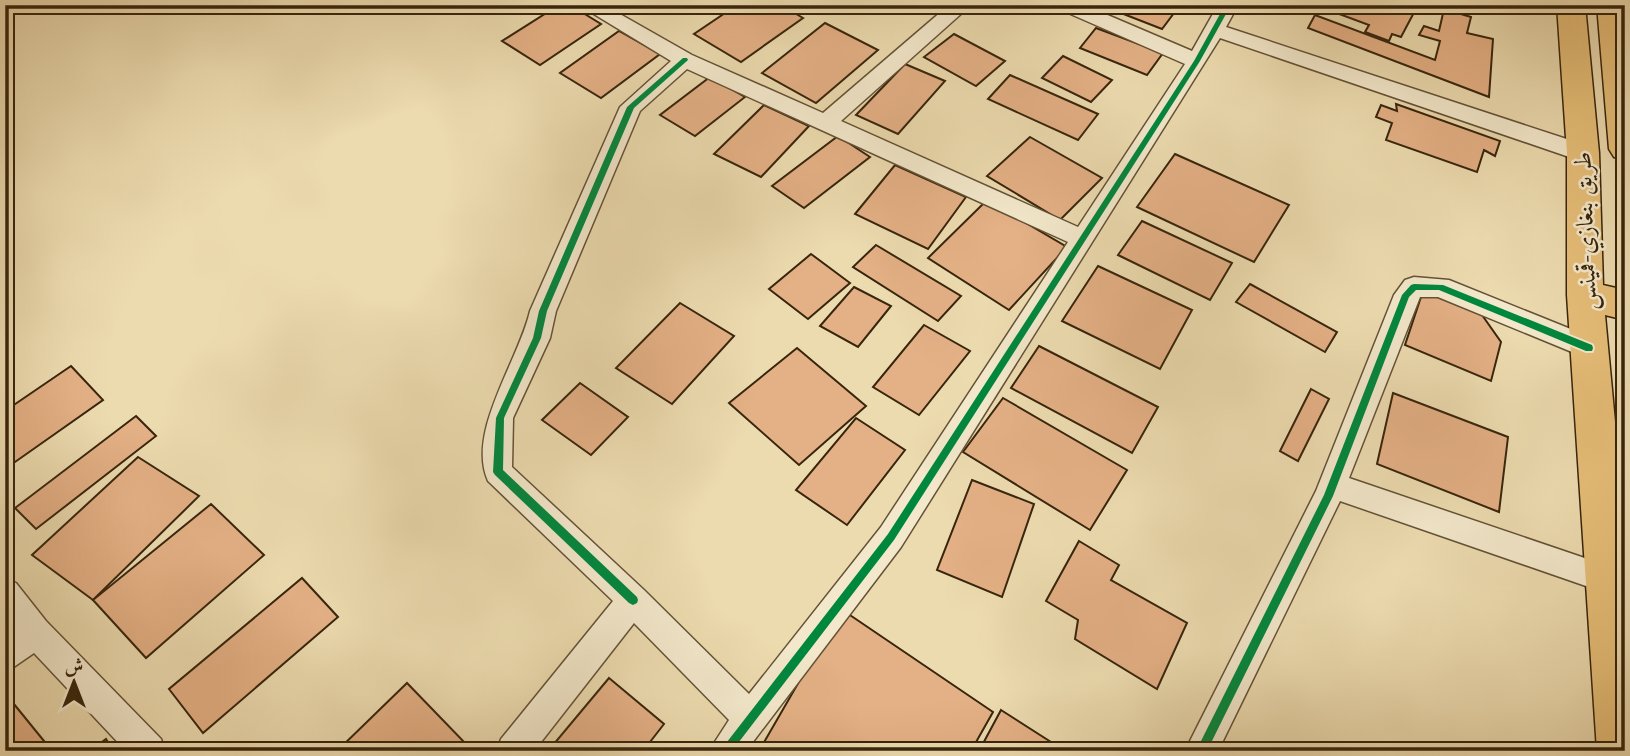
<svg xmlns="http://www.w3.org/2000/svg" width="1630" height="756" viewBox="0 0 1630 756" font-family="'Old Standard TT',Amiri,serif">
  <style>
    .building { fill: #e4b085; stroke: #37250d; stroke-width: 2 }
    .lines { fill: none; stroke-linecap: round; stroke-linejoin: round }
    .street-casing { stroke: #645236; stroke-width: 3 }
    .primary-casing { stroke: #37250d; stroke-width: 3 }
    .street { fill: #f3e8cb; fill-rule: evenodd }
    .primary { fill: #e6be78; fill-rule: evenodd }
    .cycleway-casing { stroke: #f3e8cb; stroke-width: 4 }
    .cycleway { fill: #00873e; fill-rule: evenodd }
    .labels { text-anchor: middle; stroke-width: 5; stroke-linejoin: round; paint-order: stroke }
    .street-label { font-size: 24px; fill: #37250d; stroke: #f3e8cb }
  </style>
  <rect width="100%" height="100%" fill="#ecdbaf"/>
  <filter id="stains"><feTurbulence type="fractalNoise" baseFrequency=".00286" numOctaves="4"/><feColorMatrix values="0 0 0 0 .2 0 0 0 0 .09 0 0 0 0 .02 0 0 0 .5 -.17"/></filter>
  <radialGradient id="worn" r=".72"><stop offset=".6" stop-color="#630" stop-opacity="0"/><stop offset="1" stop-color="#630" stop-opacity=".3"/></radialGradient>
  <g class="building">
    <polygon points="559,5 570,5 601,24 540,65 502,41"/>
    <polygon points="737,5 781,5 803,18 741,62 694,34"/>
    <polygon points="1110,5 1180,5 1162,29 1108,8"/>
    <polygon points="1315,5 1418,5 1401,37 1392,34 1389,41 1365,32 1369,25"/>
    <polygon points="1444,9 1471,17 1467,33 1493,39 1489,97 1308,28 1315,15 1435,60 1440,41 1419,35 1424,26 1439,31"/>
    <polygon points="825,23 878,50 816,103 762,73"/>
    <polygon points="1096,28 1163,53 1147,75 1080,48"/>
    <polygon points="619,31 660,54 601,98 560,73"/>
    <polygon points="954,34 1005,61 976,86 924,57"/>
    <polygon points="1063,56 1112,80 1091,102 1042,78"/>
    <polygon points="905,64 945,81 898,134 856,115"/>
    <polygon points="1010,75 1098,114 1078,140 988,99"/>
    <polygon points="710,77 745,97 695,136 660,115"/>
    <polygon points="1396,104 1500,141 1495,156 1484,150 1477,172 1386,140 1392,123 1376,117 1381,105 1397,111"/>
    <polygon points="764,105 809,126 761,177 714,154"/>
    <polygon points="838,136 870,157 804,208 772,186"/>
    <polygon points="1030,137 1102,178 1060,220 987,176"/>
    <polygon points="1175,154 1289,205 1254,262 1137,207"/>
    <polygon points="895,165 966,197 928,249 855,214"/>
    <polygon points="987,200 1067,247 1009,310 928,258"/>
    <polygon points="1142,221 1232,263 1210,300 1118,255"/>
    <polygon points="876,245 961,296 938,321 853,267"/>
    <polygon points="811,254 850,283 808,319 769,289"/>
    <polygon points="1098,266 1192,310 1160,369 1062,321"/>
    <polygon points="1250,284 1337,332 1325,352 1236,302"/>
    <polygon points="854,287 891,306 858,347 820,326"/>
    <polygon points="1423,291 1482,315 1501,342 1491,381 1405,345"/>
    <polygon points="680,303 734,336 672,404 616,368"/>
    <polygon points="924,325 970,351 919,415 873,387"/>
    <polygon points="1039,346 1158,407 1132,453 1011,388"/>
    <polygon points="797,348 866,406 799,465 729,403"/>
    <polygon points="71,366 103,400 15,462 5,451 5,411"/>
    <polygon points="580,383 628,417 591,455 542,420"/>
    <polygon points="1311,389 1329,399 1298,461 1280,451"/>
    <polygon points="1393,393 1508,437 1499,512 1377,464"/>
    <polygon points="1003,398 1127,470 1090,530 963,452"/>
    <polygon points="136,416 156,436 36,529 15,508"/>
    <polygon points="856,418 905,450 847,525 796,490"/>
    <polygon points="138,457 199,496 93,600 32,555"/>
    <polygon points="972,480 1034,504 1002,597 937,570"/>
    <polygon points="211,504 264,555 146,658 93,600"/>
    <polygon points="1079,541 1119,565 1111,580 1187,623 1157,689 1075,639 1078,620 1046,601"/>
    <polygon points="302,578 338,617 203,733 169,689"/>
    <polygon points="841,609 993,712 971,751 759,751"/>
    <polygon points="609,678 664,724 643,751 548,751"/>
    <polygon points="407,683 466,744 459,751 337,751"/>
    <polygon points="5,693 44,741 33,751 5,751"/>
    <polygon points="1001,710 1065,751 979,751"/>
    <polygon points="106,739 113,751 90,751"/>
  </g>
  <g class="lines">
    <g class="street-casing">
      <g id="street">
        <path d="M579,5H604L692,55L823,113L949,5H971L841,121L1078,227L1185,64L1059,9L1056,5H1084L1192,51L1218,5H1238L1226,27L1591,147L1594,153L1591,159H1575L1220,38L901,547L746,751H709L729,720L634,623L534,751H497L501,739L613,601L488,481C466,432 519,360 530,311L620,107L671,61ZM687,69L1068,242L881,527L749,694L644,590L512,467L513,418L550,338L556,311L640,111Z"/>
        <polygon points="1414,277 1449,280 1598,340 1602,348 1598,356 1589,359 1438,297 1420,297 1349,478 1620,570 1624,580 1620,590 1609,594 1340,501 1218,751 1185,751 1316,491 1394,295 1405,280"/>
        <polygon points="5,578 16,583 46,621 161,739 165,751 126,751 34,653 5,673 5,637 14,629 5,618"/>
      </g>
    </g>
    <g class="primary-casing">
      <g id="primary">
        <polygon points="1557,5 1585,5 1599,153 1603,285 1625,290 1625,320 1605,315 1625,529 1625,751 1597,751 1567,295 1567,153"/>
        <polygon points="1597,5 1625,5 1625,160 1614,157 1609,149"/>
      </g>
    </g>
    <use href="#street" class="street"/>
    <use href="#primary" class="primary"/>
    <g class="cycleway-casing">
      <g id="cycleway">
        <polygon points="1225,5 1231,5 1200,61 894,540 732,751 720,751 888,534 1194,61"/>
        <polygon points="683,58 687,58 688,60 634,108 547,311 541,338 504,418 503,470 637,597 638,600 637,603 633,605 629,603 495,475 493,472 496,418 533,338 539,311 627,107"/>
        <polygon points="1414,284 1443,285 1592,345 1593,348 1592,351 1586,351 1439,290 1416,290 1409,297 1333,496 1207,751 1196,751 1324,495 1402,295 1411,285"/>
      </g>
    </g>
    <use href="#cycleway" class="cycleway"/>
  </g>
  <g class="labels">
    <g class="street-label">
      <text transform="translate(1585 231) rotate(-92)" y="8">طريق بنغازي-قمينس</text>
    </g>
  </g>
  <rect width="1630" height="756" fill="none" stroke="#ecdbaf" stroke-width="28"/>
  <rect x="7" y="7" width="1616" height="742" fill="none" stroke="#37250d" stroke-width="3.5"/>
  <rect x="14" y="14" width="1602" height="728" fill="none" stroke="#37250d" stroke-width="2"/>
  <g transform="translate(74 682)" stroke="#f3e8cb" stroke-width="5" paint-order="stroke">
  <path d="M0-5L12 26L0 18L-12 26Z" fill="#37250d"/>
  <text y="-10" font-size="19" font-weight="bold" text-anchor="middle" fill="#37250d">ش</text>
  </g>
  <rect width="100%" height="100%" filter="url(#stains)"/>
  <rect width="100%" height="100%" fill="url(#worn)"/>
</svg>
